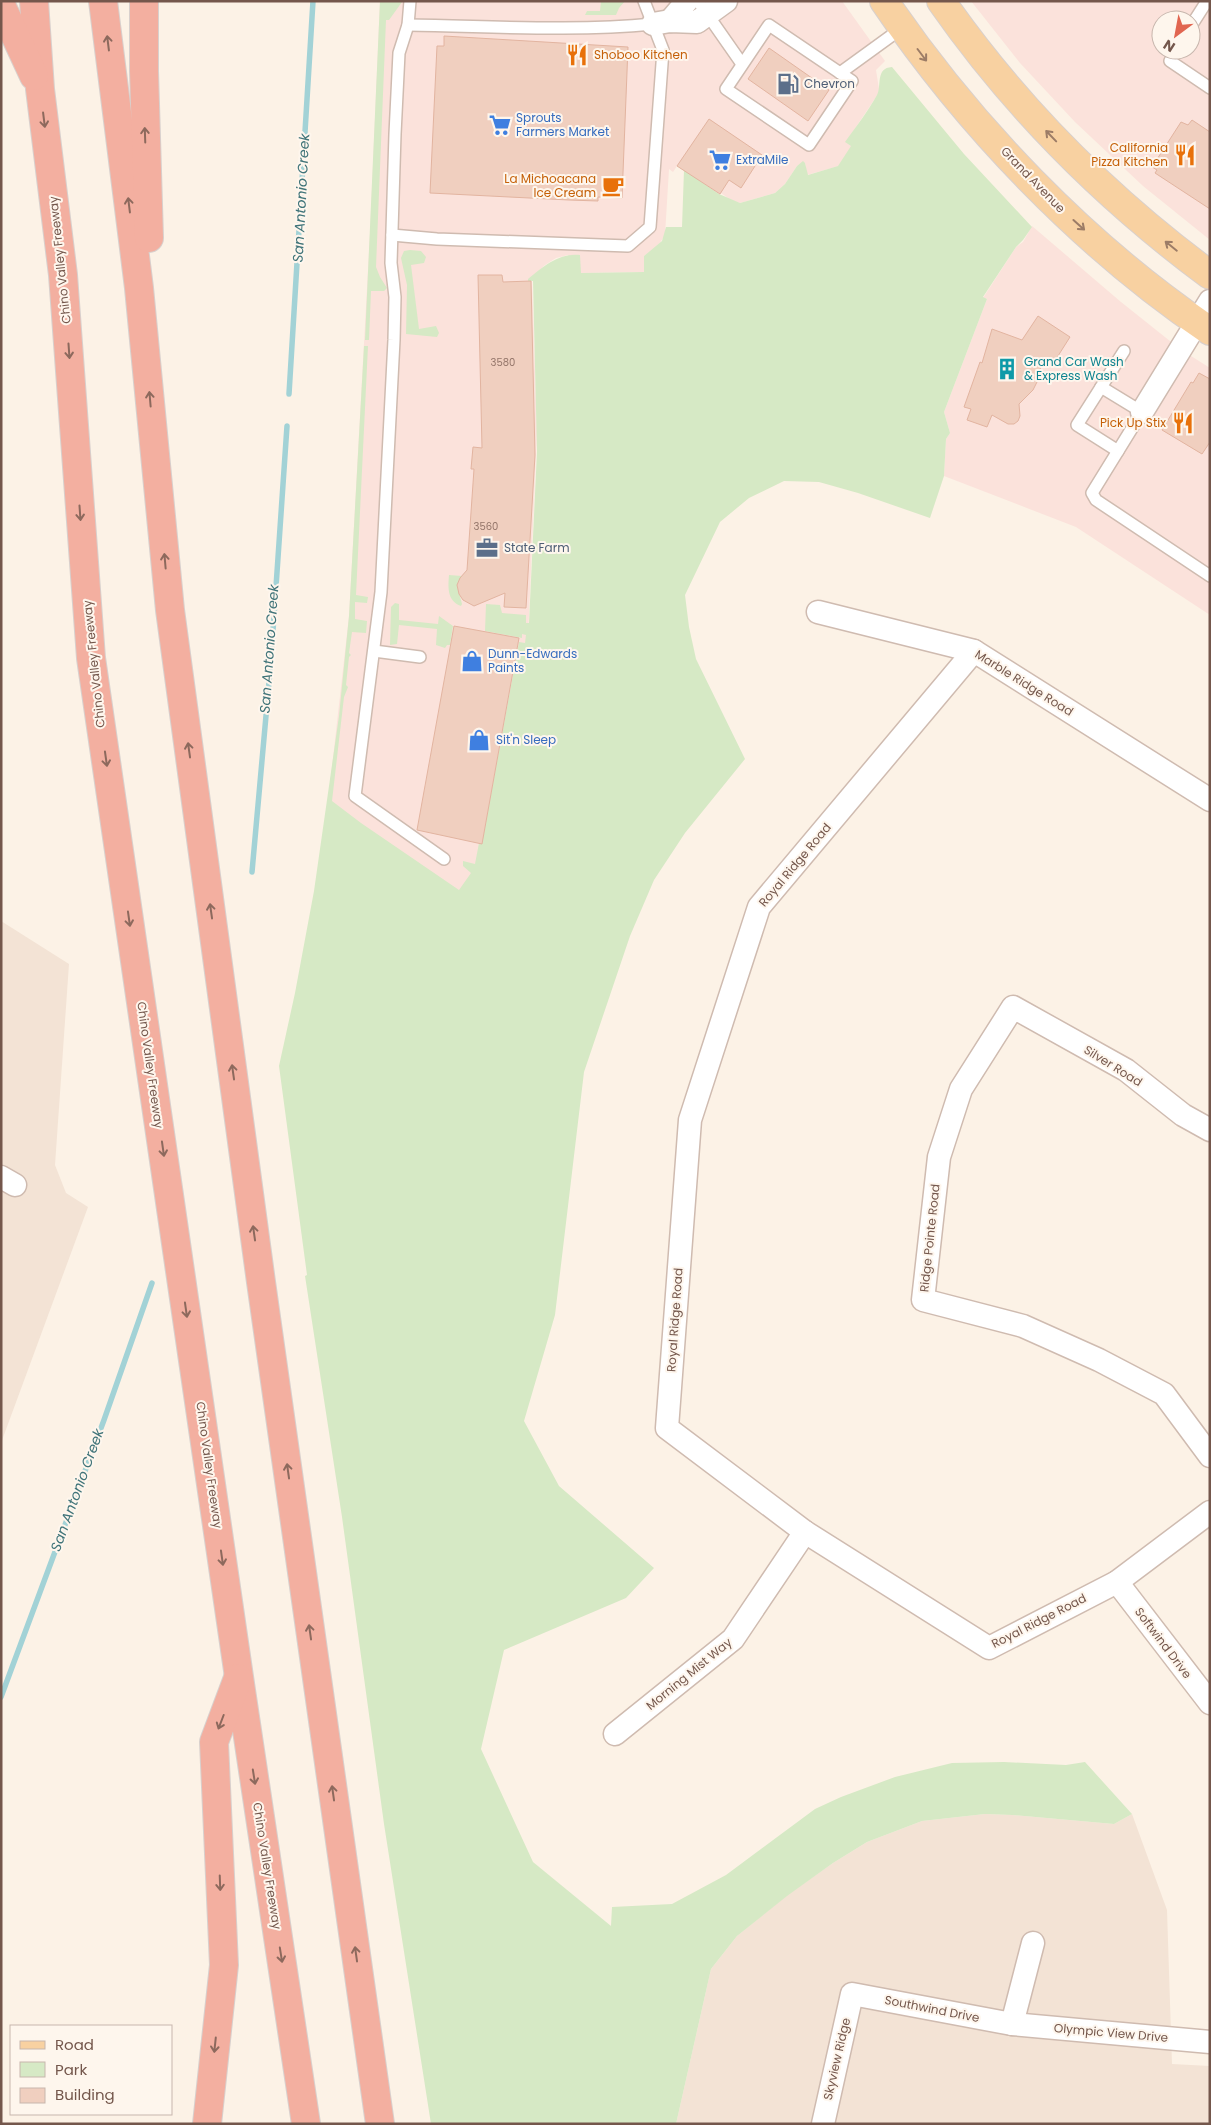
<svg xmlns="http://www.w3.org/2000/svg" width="1211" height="2125" viewBox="0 0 1211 2125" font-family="Poppins,sans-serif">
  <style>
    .residential { fill: #f3e3d5 }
    .commercial { fill: #fbe2db; fill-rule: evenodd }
    .green { fill: #d6e9c5 }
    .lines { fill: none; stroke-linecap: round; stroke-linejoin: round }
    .stream { stroke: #a2d2d6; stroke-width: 5.5 }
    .building { fill: #f0cfbf; stroke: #e2b4a0 }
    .lane-casing { stroke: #cfbbb0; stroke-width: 14 }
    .street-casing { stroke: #cfbbb0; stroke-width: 25 }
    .primary-casing { stroke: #d8d0cd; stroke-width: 30 }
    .highway-casing { stroke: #d8d0cd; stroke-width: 30 }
    .lane { stroke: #fff; stroke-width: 11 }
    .street { stroke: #fff; stroke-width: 22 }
    .primary { stroke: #f8d1a1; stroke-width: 28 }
    .highway { stroke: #f3afa0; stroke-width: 28 }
    .oneway { stroke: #8d695d }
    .oneway2 { stroke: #9c7c66 }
    .labels { text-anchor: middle; stroke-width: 4; stroke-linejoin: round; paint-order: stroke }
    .number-label { font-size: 10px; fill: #937569 }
    .food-label { font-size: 12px; fill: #c56008; stroke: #fef6ed; text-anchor: end }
    .service-label { font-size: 12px; fill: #4e5e75; stroke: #fef6ed; text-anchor: start }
    .shop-label { font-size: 12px; fill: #366cbe; stroke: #fef6ed; text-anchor: start }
    .street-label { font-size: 12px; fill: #74574c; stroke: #fef6ed }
    .culture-label { font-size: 12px; fill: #0d838f; stroke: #fef6ed; text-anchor: start }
    .water-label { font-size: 14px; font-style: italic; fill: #407479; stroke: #fef6ed }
  </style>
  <rect width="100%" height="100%" fill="#fcf2e6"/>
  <g class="residential">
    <polygon points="1,921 69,964 55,1165 66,1193 88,1207 1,1443"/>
    <polygon points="985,1814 1012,1815 1114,1824 1132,1814 1167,1910 1172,2064 1210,2066 1210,2124 676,2124 711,1969 737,1936 786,1896 833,1863 867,1842 922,1821"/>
  </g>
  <g class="commercial">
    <polygon points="380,1 842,1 885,61 876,70 879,89 878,94 846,142 852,146 839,166 807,175 805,163 797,166 785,184 775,193 740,203 732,201 721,193 720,194 677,166 673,172 669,169 665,235 658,246 644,256 644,272 581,273 568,255 556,258 545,265 528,281 532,281 537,432 528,638 480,873 470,911 327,811 349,616 370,234"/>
    <path d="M971,1H1210V240L1143,186L1075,122L1020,63ZM1161,20H1191V50H1161Z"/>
    <polygon points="1032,226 1121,302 1180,349 1210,368 1210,615 1076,527 944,476 946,439 950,433 944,412 987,299 983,298 1016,247 1023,242"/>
  </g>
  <g class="green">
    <polygon points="380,1 402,2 389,20 386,20 376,267 380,277 387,288 384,291 371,291 369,340 365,340"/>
    <polygon points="601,1 625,1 619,8 616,15 585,15 587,11 600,11"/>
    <path d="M892,67L964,154L1032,227L1023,240L1016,247L983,297L987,299L944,412L950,433L946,439L944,476L930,518L858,493L819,482L784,481L749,498L720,522L685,595L689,627L696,659L745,759L685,833L654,880L630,936L584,1072L555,1315L524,1421L559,1486L654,1568L626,1598L504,1650L481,1749L533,1862L611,1926L612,1907L672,1904L726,1875L815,1809L841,1797L895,1777L952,1763L1004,1762L1066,1765L1085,1762L1132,1814L1114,1824L1012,1815L985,1814L922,1821L867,1842L833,1863L787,1896L737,1936L711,1969L676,2124H431L384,1824L342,1517L305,1276L307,1275L279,1066L295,993L314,891L339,716L349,616L364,346H368L356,595L368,597L367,603L355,602V619L367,621L366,633L352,632L349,653L351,655L349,657L346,685L348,687L344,697L332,801L361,823L459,890L471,873L463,866V861L475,864L479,843H482L519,642L525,643L526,635L522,634V638L485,631L486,604L500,605L502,613L526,615V623H529L537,451L533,281H528V279C544,266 559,253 580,255L581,273L644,272V256L662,241L666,227H682L684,170L719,194L740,203L775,193L785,184L797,166L803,161L805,163L808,175L838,166L851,146L845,142C856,127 868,111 877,95C882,86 875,68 892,67Z"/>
    <polygon points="410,250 421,251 426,257 424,263 411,265 419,329 436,326 439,333 437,337 406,334 407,285 401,258 404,251"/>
    <path d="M449,575L462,576L457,585L462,604L461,606C447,601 448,587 449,575Z"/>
    <polygon points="395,603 399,604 399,620 438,624 439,616 453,626 450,645 447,645 445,648 436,645 437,629 399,625 397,644 390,645 391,607"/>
  </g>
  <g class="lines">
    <g class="stream">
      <polyline points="289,394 313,1"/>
      <polyline points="252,872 271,660 287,426"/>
      <polyline points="1,1697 104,1420 152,1283"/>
    </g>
  </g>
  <g class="building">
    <polygon points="444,36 628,47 622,198 598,197 598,201 569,200 430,193 437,46 444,46"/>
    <polygon points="769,48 829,90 808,121 748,79"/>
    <polygon points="709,119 762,155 741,188 729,180 720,194 677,166"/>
    <polygon points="1192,120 1210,132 1210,209 1155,173 1157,170 1152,167 1181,122 1188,125"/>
    <polygon points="478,275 502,275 503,282 531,281 535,455 526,608 504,607 505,593 474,606 463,600 459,594 457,585 460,578 467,570 474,469 471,469 473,447 482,448"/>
    <polygon points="1038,316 1070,337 1051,367 1042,360 1038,380 1033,390 1019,404 1020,416 1018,421 1014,424 1008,424 992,415 987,427 967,420 971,409 964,407 980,362 982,363 992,329 1022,340"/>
    <polygon points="1199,373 1210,379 1210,442 1202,454 1162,430 1191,382 1193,383"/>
    <polygon points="454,626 519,638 482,844 417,830"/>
  </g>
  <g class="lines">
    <g class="lane-casing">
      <g id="lane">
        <polyline points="410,1 408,25 399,53 395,134 391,263 395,297 394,340 381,592 355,796 444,859"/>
        <polyline points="698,1 742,64"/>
        <path d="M408,25C490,26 572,32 653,24"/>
        <polygon points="769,25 852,81 809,145 726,89"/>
        <polyline points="1191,26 1207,1"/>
        <polyline points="1176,50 1170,61 1210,88"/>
        <polyline points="840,73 902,28"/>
        <polyline points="392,235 437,239 628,246 650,227 663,50 644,1"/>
        <polyline points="1101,387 1142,412 1092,493 1096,500 1210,576"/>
        <polyline points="1118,451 1077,425 1124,351"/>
        <polyline points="374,651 420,657"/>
      </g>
    </g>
    <g class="street-casing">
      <g id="street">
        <polyline points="670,21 687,1"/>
        <polyline points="653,24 670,21 697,22 726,1"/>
        <polyline points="1142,412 1210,301"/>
        <polyline points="818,612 974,651 1210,800"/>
        <polyline points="974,651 759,907 690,1120 667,1428 805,1532 989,1648 1117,1582 1210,1512"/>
        <polyline points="1210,1130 1183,1115 1126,1070 1013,1007 961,1089 939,1157 923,1300 1023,1326 1099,1360 1164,1394 1210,1456"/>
        <polyline points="1,1177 15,1185"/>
        <polyline points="1117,1582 1210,1703"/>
        <polyline points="615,1734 733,1639 805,1532"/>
        <polyline points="1012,2024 1033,1943"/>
        <polyline points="823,2124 852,1994 1012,2024 1210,2042"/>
      </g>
    </g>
    <g class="primary-casing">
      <g id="primary">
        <path d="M884,1C969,126 1084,246 1210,331"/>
        <path d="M941,1C1015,107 1106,198 1210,275"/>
      </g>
    </g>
    <g class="highway-casing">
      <g id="highway">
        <polyline points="34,1 40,89 63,275 91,658 239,1677 306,2124"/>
        <polyline points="103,1 139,288 170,610 261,1282 380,2124"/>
        <polyline points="144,1 144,71 149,238"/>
        <polyline points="1,5 34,76"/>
        <polyline points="207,2124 224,1965 214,1742 238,1678"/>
      </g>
    </g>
    <use href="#lane" class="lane"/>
    <use href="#street" class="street"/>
    <use href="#primary" class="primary"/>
    <use href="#highway" class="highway"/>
  </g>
  <defs><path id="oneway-shaft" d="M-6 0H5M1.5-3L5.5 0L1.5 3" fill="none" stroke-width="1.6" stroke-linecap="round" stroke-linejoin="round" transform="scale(1.25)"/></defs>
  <g class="oneway">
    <use href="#oneway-shaft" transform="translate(108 43) rotate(-97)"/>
    <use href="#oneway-shaft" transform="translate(44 120) rotate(83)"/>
    <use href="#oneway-shaft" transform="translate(145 135) rotate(-92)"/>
    <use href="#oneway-shaft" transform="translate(129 205) rotate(-97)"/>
    <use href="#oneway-shaft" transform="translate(69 351) rotate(86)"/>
    <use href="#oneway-shaft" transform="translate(150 399) rotate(-95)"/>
    <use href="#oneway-shaft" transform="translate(80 513) rotate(86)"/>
    <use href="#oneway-shaft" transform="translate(165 561) rotate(-95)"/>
    <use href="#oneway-shaft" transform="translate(189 750) rotate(-98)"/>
    <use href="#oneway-shaft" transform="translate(106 759) rotate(82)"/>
    <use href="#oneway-shaft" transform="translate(211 911) rotate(-98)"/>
    <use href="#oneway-shaft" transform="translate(129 919) rotate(82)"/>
    <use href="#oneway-shaft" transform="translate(233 1072) rotate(-98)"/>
    <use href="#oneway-shaft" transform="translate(163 1149) rotate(82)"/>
    <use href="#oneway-shaft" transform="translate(254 1233) rotate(-98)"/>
    <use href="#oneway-shaft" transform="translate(186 1310) rotate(82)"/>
    <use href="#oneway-shaft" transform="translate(288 1471) rotate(-98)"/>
    <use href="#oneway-shaft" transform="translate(222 1558) rotate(82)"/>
    <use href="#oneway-shaft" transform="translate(310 1632) rotate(-98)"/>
    <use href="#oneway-shaft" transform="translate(221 1722) rotate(111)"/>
    <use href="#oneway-shaft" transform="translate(254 1777) rotate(81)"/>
    <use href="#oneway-shaft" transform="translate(333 1793) rotate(-98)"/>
    <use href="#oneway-shaft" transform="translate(220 1883) rotate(88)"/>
    <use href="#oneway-shaft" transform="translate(356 1954) rotate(-98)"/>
    <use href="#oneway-shaft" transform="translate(281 1955) rotate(81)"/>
    <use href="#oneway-shaft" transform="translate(215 2045) rotate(96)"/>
  </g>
  <g class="oneway2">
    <use href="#oneway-shaft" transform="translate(922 55) rotate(53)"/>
    <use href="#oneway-shaft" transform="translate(1051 136) rotate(-134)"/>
    <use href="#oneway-shaft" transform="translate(1079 225) rotate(42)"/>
    <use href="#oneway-shaft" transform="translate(1171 246) rotate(-141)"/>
  </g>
  <defs>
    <g id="restaurant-bare" transform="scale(1.725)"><path d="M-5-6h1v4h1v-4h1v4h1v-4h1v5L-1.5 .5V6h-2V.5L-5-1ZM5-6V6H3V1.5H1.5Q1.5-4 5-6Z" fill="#e8710a" stroke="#fef6ed" stroke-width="2.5" paint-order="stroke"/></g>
    <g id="fuel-bare" transform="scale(1.725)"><path d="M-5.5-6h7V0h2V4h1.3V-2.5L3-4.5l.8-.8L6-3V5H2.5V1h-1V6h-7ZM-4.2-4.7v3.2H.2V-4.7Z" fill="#5c6f8a" stroke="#fef6ed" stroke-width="2.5" paint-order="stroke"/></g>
    <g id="supermarket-bare" transform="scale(1.725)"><path d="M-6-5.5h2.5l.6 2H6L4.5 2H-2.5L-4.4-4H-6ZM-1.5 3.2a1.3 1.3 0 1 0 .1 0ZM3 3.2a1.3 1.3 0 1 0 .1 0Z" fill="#3f7fe0" stroke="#fef6ed" stroke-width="2.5" paint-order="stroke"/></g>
    <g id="cafe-bare" transform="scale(1.725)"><path d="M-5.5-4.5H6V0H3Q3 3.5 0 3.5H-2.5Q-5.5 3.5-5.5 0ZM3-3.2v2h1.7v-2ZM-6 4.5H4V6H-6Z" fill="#e8710a" stroke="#fef6ed" stroke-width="2.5" paint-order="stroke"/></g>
    <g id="building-bare" transform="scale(1.725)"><path d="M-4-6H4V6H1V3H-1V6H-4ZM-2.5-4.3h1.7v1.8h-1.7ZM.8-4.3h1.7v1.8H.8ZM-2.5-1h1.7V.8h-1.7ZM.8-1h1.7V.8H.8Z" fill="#0f9aa8" stroke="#fef6ed" stroke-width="2.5" paint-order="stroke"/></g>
    <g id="office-bare" transform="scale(1.725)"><path d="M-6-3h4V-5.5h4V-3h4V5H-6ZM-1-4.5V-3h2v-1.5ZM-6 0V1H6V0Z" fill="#5c6f8a" stroke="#fef6ed" stroke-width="2.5" paint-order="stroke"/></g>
    <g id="shop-bare" transform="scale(1.725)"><path d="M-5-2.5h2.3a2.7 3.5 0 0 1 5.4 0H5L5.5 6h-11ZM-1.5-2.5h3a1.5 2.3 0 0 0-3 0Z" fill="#3f7fe0" stroke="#fef6ed" stroke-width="2.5" paint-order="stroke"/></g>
  </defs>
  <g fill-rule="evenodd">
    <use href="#restaurant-bare" x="577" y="55"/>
    <use href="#fuel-bare" x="788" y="84"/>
    <use href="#supermarket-bare" x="500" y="125"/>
    <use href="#restaurant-bare" x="1185" y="155"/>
    <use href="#supermarket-bare" x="720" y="160"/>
    <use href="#cafe-bare" x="613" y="186"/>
    <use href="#building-bare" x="1007" y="369"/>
    <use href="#restaurant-bare" x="1183" y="423"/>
    <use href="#office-bare" x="487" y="548"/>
    <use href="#shop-bare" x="472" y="661"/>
    <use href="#shop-bare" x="479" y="740"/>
  </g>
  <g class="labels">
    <g class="number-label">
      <text x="503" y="366">3580</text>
      <text x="486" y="530">3560</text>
    </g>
    <g class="food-label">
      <text x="594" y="59" text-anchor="start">Shoboo Kitchen</text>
      <text x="1168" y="152">California<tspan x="1168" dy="14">Pizza Kitchen</tspan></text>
      <text x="596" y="183">La Michoacana<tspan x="596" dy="14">Ice Cream</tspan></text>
      <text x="1166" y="427">Pick Up Stix</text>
    </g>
    <g class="service-label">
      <text x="804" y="88">Chevron</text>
      <text x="504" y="552">State Farm</text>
    </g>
    <g class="shop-label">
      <text x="516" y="122">Sprouts<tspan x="516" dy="14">Farmers Market</tspan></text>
      <text x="736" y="164">ExtraMile</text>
      <text x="488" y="658">Dunn-Edwards<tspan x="488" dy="14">Paints</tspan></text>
      <text x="496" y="744">Sit'n Sleep</text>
    </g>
    <g class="street-label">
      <text transform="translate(1033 180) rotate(46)" y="4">Grand Avenue</text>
      <text transform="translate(60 260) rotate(-96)" y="4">Chino Valley Freeway</text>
      <text transform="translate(94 664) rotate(-96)" y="4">Chino Valley Freeway</text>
      <text transform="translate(1024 683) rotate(32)" y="4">Marble Ridge Road</text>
      <text transform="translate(795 865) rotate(-50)" y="4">Royal Ridge Road</text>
      <text transform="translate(150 1065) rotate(82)" y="4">Chino Valley Freeway</text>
      <text transform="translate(1113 1066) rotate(32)" y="4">Silver Road</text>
      <text transform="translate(930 1238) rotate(-84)" y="4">Ridge Pointe Road</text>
      <text transform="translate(675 1320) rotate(-86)" y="4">Royal Ridge Road</text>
      <text transform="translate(209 1465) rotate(82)" y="4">Chino Valley Freeway</text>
      <text transform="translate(1039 1621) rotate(-27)" y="4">Royal Ridge Road</text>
      <text transform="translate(1163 1643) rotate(53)" y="4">Softwind Drive</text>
      <text transform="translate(689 1674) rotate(-39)" y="4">Morning Mist Way</text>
      <text transform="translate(267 1866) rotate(81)" y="4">Chino Valley Freeway</text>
      <text transform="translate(932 2009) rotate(11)" y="4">Southwind Drive</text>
      <text transform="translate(1111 2033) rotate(5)" y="4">Olympic View Drive</text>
      <text transform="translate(837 2059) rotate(-77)" y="4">Skyview Ridge</text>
    </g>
    <g class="culture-label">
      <text x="1024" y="366">Grand Car Wash<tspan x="1024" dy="14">&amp; Express Wash</tspan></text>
    </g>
    <g class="water-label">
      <text transform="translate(301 198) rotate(-87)" y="5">San Antonio Creek</text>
      <text transform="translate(269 649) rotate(-86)" y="5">San Antonio Creek</text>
      <text transform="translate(77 1490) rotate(-70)" y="5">San Antonio Creek</text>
    </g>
  </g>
  <rect width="1211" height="2125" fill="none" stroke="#74574c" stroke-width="5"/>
  <rect x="10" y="2025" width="162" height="90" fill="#fef6ed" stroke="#c7b6ad"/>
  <rect x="20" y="2041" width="25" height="8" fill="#f8d1a1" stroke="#c7b6ad"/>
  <text x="55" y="2050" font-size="15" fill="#74574c">Road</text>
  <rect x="20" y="2062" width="25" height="15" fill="#d6e9c5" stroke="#c7b6ad"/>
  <text x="55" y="2075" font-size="15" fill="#74574c">Park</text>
  <rect x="20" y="2088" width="25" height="15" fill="#f0cfbf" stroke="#c7b6ad"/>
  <text x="55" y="2100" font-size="15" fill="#74574c">Building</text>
  <g transform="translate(1176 35) rotate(212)"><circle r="24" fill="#fef6ed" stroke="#c7b6ad"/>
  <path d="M0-4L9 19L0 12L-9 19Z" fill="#e16550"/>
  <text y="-8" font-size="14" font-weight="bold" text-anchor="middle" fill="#74574c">N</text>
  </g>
</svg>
